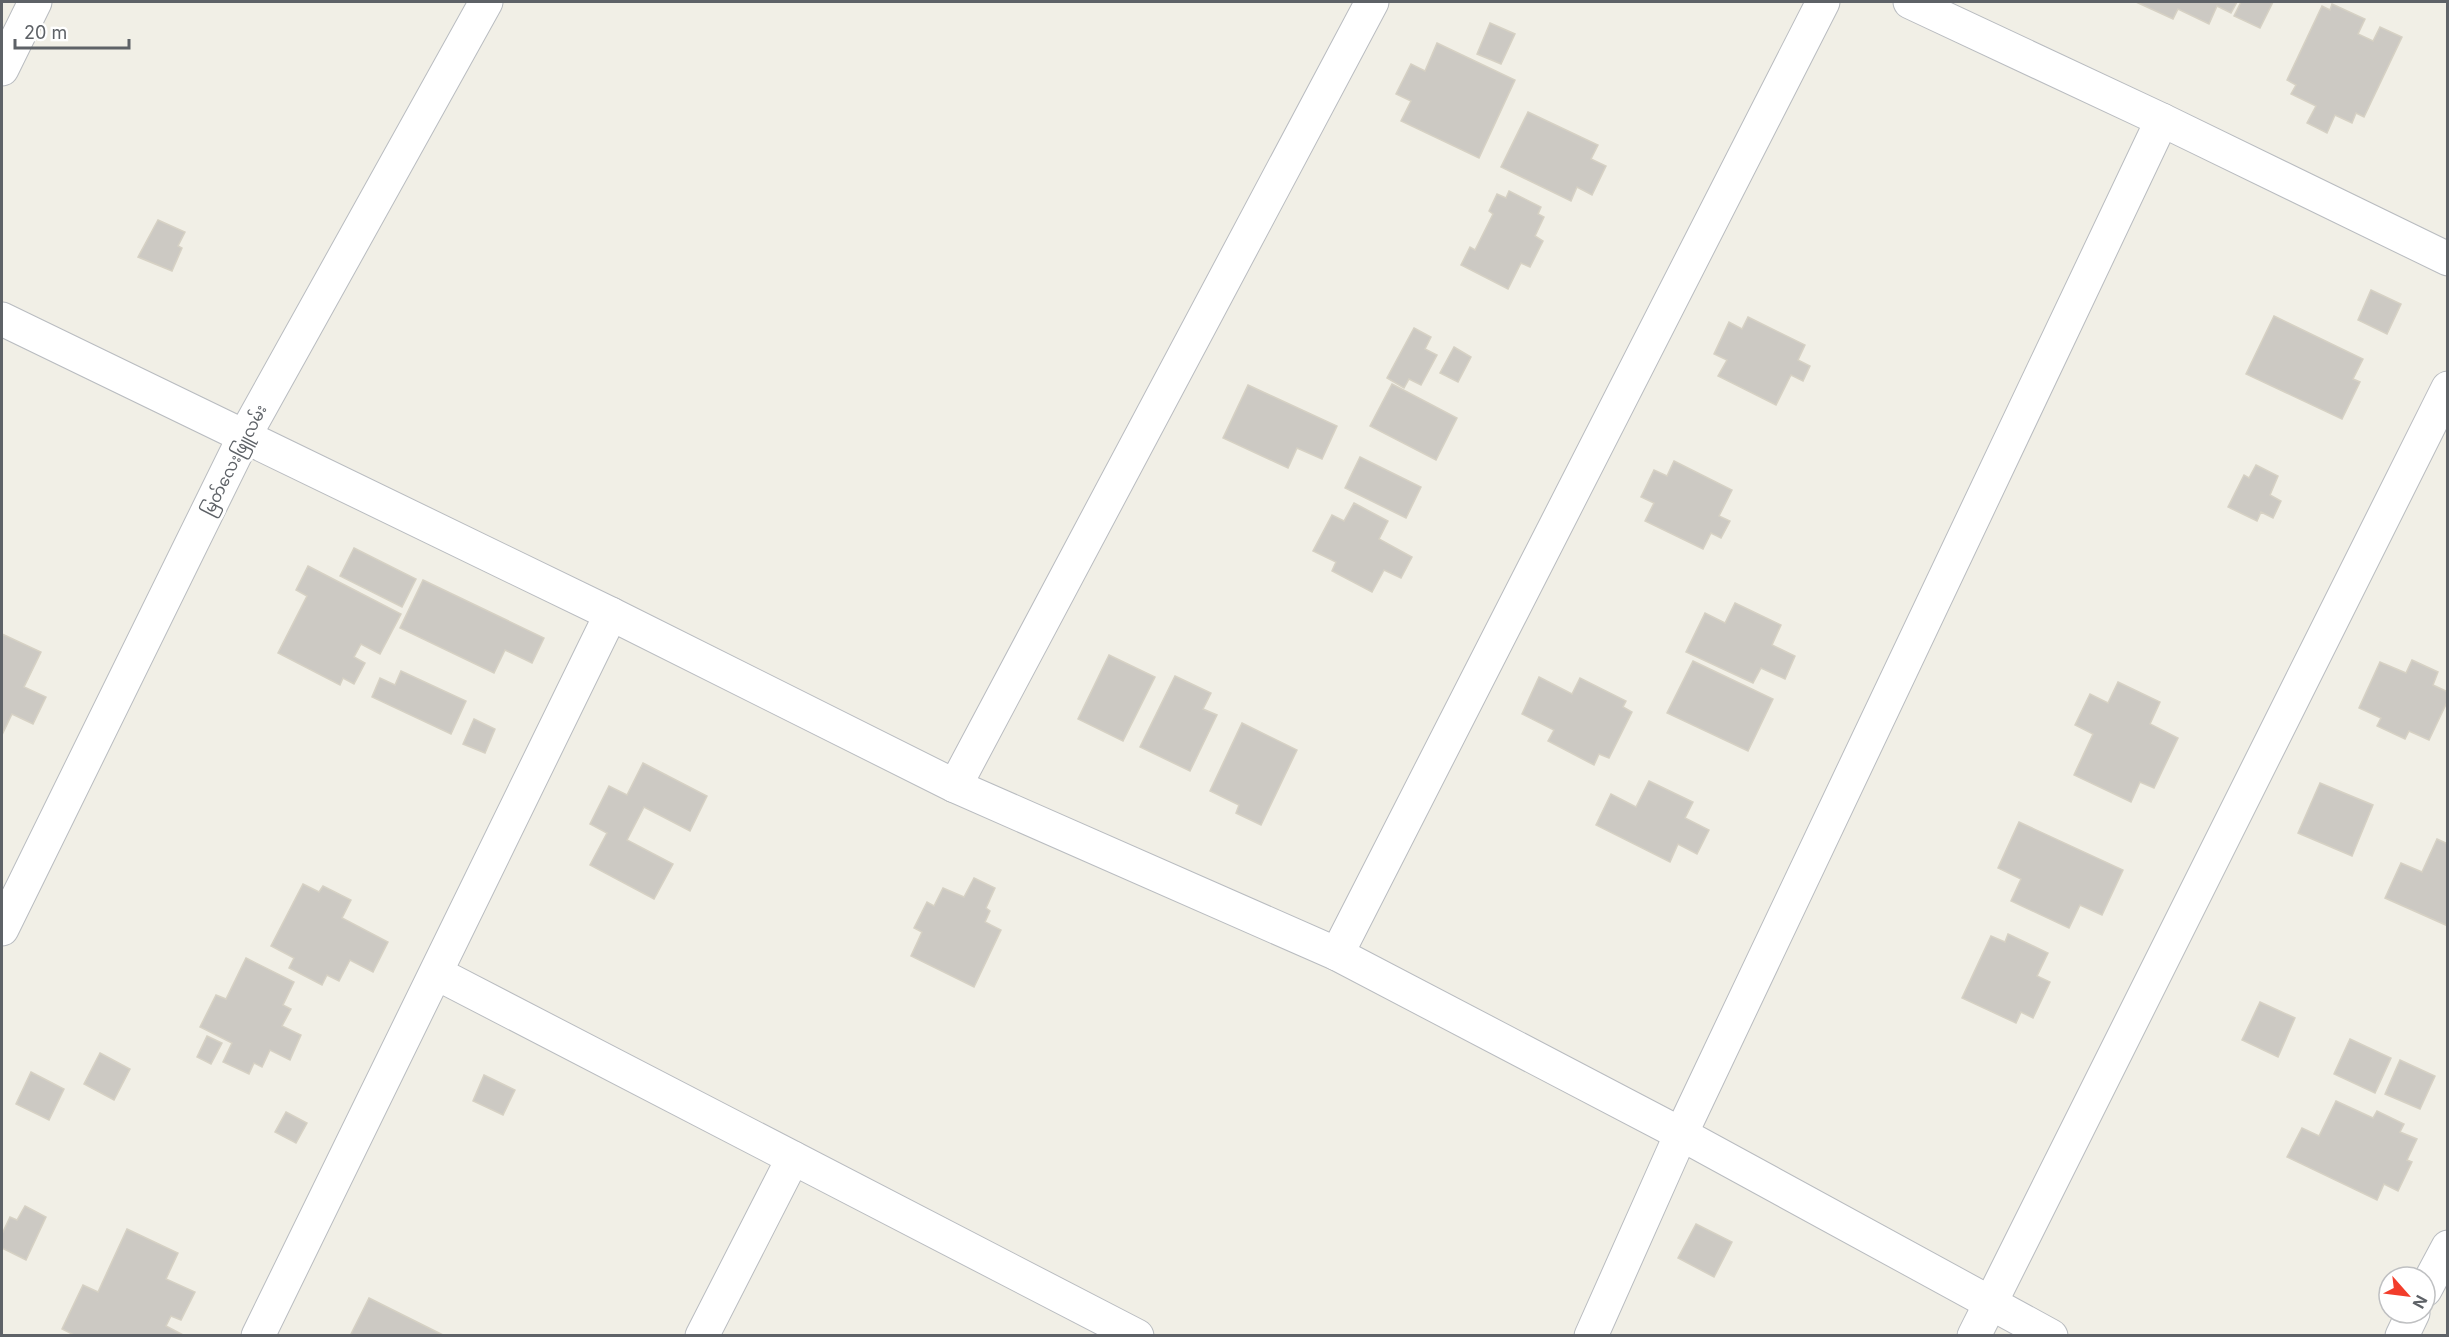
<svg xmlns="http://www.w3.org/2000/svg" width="2449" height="1337" viewBox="0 0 2449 1337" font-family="Inter,'Noto Sans Myanmar',sans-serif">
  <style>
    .building { fill: #ccc9c3; stroke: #d6d1c4; stroke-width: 1.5 }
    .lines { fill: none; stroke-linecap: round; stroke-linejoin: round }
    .minor-casing { stroke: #b9bcc0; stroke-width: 35 }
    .minor { stroke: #fff; stroke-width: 33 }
    .labels { text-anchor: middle; stroke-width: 6; stroke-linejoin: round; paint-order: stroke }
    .street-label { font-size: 16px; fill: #5e6267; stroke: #fff }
  </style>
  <rect width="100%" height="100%" fill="#f1efe6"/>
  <g class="building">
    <polygon points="2136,2 2237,2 2231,13 2217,6 2209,24 2178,9 2173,19"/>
    <polygon points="2241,2 2273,2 2260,28 2234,16"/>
    <polygon points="2332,4 2365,19 2358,34 2373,41 2380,27 2402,37 2364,117 2356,113 2352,123 2335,115 2327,133 2307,123 2316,106 2291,94 2296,85 2287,80 2322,6 2330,10"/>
    <polygon points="1490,23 1515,34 1501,64 1477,54"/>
    <polygon points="1437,43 1515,80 1479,158 1401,121 1411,101 1396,94 1411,64 1425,71"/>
    <polygon points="1528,112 1598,145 1591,159 1606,166 1592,195 1577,187 1571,201 1501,167"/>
    <polygon points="1509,191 1541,207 1538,214 1544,217 1535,236 1543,241 1530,267 1521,263 1508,289 1461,265 1470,247 1475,250 1493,214 1489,211 1497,194 1506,198"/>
    <polygon points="158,220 185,232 178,246 182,248 172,271 138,257"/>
    <polygon points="2371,290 2401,304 2387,334 2358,320"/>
    <polygon points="2274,316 2363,359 2353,379 2360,382 2342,419 2246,374"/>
    <polygon points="1748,317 1805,345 1798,360 1810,366 1803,381 1791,375 1776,405 1718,376 1727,360 1714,354 1729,322 1742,329"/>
    <polygon points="1414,328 1431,337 1425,349 1437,355 1421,385 1409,379 1404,388 1387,378"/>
    <polygon points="1454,347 1471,357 1458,382 1440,373"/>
    <polygon points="1392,384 1457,418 1436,460 1370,426"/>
    <polygon points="1248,385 1337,426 1322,459 1297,448 1288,468 1223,438"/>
    <polygon points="1360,457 1421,487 1406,518 1345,488"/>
    <polygon points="1674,461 1732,490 1719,516 1730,521 1721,538 1711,533 1703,549 1645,521 1654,503 1641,497 1654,470 1667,476"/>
    <polygon points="2256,465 2278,476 2270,495 2281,501 2273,518 2261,512 2257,521 2228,507 2244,475 2249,478"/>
    <polygon points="1354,503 1388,521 1379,539 1412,557 1401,578 1384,570 1372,592 1332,571 1336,562 1313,551 1332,515 1344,521"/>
    <polygon points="354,548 416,579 402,607 340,576"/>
    <polygon points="308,566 401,614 380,654 361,644 354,657 365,663 354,684 343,678 340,685 278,653 307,596 296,590"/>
    <polygon points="423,580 544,638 532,663 505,650 494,673 400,628"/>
    <polygon points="1735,603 1781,625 1772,645 1795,656 1785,679 1761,668 1753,683 1686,652 1705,613 1725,623"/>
    <polygon points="2,634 41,652 24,687 46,697 33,724 12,714 2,735"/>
    <polygon points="1109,655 1155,677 1123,741 1078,719"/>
    <polygon points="2412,660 2438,672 2433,685 2448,692 2448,700 2429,740 2409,731 2405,739 2377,726 2381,718 2359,708 2380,662 2406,673"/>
    <polygon points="1693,661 1773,699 1748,751 1667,713"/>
    <polygon points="401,671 466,701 451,734 372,697 380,678 395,685"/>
    <polygon points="1175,676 1211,693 1203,709 1217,715 1190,771 1140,747"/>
    <polygon points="1539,677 1572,694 1580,678 1626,701 1623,707 1632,712 1609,758 1599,754 1594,765 1548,741 1554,730 1522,714"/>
    <polygon points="2118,682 2160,702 2150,724 2178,738 2154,788 2140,782 2131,802 2074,775 2093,734 2075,725 2090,694 2108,703"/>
    <polygon points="474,719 495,729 485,753 463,744"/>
    <polygon points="1242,723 1297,750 1261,825 1236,813 1239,805 1210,791"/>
    <polygon points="643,763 707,796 690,831 644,807 627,840 673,864 654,899 590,865 607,833 590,824 609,786 627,795"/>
    <polygon points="1649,781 1693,802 1685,818 1709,830 1697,854 1678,844 1670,862 1596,825 1611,794 1636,807"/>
    <polygon points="2320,783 2373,805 2352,856 2298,833"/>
    <polygon points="2019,822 2123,870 2102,915 2080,905 2069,928 2011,901 2021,879 1998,868"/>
    <polygon points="2437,839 2448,844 2448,926 2385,898 2401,863 2422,872"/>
    <polygon points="974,878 995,888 986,908 990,911 985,922 1001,930 974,987 911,956 922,932 914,928 927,902 934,906 943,888 964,897"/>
    <polygon points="303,884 319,892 323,886 351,900 342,918 388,942 373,972 350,960 339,981 327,975 322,985 289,968 294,958 271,946"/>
    <polygon points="2008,934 2048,953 2037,976 2050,982 2033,1018 2021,1012 2016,1023 1962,998 1991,936 2005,942"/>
    <polygon points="246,958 294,982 283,1005 291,1009 282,1026 301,1035 290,1060 270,1050 262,1067 254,1063 249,1074 223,1062 232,1043 200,1027 216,995 226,999"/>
    <polygon points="2260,1002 2295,1018 2278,1057 2242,1040"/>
    <polygon points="207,1036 222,1043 211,1064 197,1057"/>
    <polygon points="2350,1039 2391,1058 2375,1093 2334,1074"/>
    <polygon points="100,1053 130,1069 114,1100 84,1084"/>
    <polygon points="2400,1060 2435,1076 2420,1109 2385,1094"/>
    <polygon points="31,1072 64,1089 49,1120 16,1104"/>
    <polygon points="484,1075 515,1090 503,1115 473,1101"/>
    <polygon points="2336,1101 2373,1118 2377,1111 2404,1124 2400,1132 2417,1139 2407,1160 2412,1162 2398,1191 2384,1184 2377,1200 2287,1157 2302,1128 2319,1136"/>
    <polygon points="286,1112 307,1123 296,1143 275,1132"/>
    <polygon points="25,1206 46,1217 26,1260 2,1248 2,1234 10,1217 17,1220"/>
    <polygon points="1696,1224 1732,1242 1714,1277 1678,1258"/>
    <polygon points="127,1229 178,1253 166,1279 195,1292 181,1320 171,1316 166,1326 185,1336 76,1336 62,1329 83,1285 98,1292"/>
    <polygon points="369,1298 445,1336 350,1336"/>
  </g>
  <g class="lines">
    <g class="minor-casing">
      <g id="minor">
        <polyline points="1910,2 2162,120 2448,259"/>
        <polyline points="2,69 35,2"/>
        <polyline points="2,319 611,614 955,786 1337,954 1681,1134 2051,1336"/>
        <polyline points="955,786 1372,2"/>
        <polyline points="2,929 244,437 486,2"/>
        <polyline points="1337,954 1823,2"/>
        <polyline points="436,973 1137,1336"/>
        <polyline points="2425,1290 2448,1247"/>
        <polyline points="258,1336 611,614"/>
        <polyline points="702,1336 793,1158"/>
        <polyline points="1591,1336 1681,1134 2162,120"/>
        <polyline points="1974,1336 2448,388"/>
        <polyline points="2402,1336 2413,1313"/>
      </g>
    </g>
    <use href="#minor" class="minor"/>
  </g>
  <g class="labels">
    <g class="street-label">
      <text transform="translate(234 460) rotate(-63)" y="6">မြတ်လေးဖြူလမ်း</text>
    </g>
  </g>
  <rect width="2449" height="1337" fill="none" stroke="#5e6267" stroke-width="6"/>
  <g transform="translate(2407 1295) rotate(118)"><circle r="28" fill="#ffffff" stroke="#bfc0c2" stroke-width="1.5"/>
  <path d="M0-4.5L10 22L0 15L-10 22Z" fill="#f23d2b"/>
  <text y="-9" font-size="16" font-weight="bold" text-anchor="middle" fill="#5e6267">N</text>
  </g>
  <path d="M15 39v9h114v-9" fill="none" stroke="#5e6267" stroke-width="3"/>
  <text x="24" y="39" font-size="18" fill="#5e6267" stroke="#ffffff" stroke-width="4.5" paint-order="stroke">20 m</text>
</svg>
